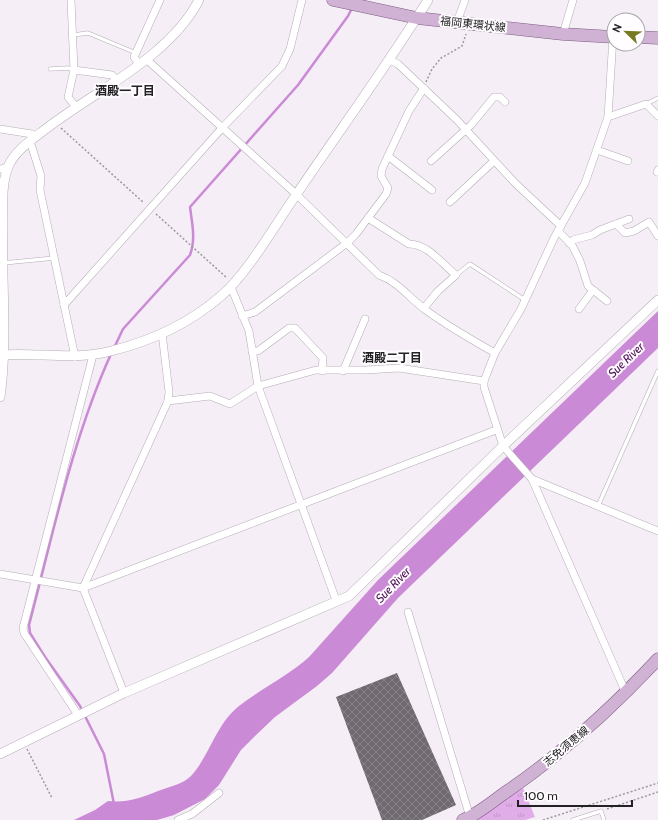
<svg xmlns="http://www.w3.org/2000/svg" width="658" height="820" viewBox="0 0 658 820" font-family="Cabin,'Noto Sans JP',sans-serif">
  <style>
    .grass { fill: url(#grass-tufts) }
    .water { fill: #cb8ad5 }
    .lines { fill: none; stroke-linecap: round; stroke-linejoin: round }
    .stream { stroke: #cb8ad5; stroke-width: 2.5 }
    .building { fill: url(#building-cross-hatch) }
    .service-casing { stroke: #b4adb4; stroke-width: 4.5 }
    .minor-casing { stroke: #b4adb4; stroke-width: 8 }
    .tertiary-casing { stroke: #b4adb4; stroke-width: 10 }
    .primary-casing { stroke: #7f5d84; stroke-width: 13 }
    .path { stroke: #9d989e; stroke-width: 1.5; stroke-dasharray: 2 2; stroke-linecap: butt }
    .service { stroke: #fff; stroke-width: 3.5 }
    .minor { stroke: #fff; stroke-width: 7 }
    .tertiary { stroke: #fff; stroke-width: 9 }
    .primary { stroke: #d0b2d4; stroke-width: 12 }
    .labels { text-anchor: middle; stroke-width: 4; stroke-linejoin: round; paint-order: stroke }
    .street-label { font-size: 11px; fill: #242124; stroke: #fffdff }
    .neighbourhood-label { font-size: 12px; font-weight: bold; fill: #242124; stroke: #fffdff }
    .water-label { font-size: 12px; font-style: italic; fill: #4d1156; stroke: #fffdff }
  </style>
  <defs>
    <pattern id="grass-tufts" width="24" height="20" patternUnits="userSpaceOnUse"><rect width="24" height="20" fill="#e1ade9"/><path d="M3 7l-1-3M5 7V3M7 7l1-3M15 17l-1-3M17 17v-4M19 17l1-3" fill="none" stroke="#c195c8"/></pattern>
    <pattern id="building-cross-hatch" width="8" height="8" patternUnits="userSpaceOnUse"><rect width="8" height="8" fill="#706970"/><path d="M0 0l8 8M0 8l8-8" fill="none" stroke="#878287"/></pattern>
  </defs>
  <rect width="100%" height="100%" fill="#f5eef6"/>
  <polygon class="grass" points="523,788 535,817 525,820 476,820"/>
  <path class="water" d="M658,311V348L398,598L332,673L317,686L275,717L255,736L241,750L219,785L205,799L174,815L157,820H74L95,810L108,801C127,803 140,798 158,791C169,787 183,784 191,776C210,755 216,724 239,706C262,688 288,676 309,657L378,580Z"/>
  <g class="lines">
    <g class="stream">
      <path d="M114,348L123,329L190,255C196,239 192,223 190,207L298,85L348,16L352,8"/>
      <path d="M111,354C72,440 53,534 29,625L30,633L45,657L80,706L104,754L114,804"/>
    </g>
  </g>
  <polygon class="building" points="397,673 456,805 422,820 382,820 336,697"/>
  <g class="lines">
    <g class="service-casing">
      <g id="service">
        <polyline points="73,35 88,33 136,53"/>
        <polyline points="50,69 68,68 74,70"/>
        <polyline points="646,104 658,98"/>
        <polyline points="3,263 55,258"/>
        <polyline points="456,275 470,264 525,300"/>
        <polyline points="598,506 658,371"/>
        <polyline points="573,820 601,811 604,820"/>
      </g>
    </g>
    <g class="minor-casing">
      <g id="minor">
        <polyline points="71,0 74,70 68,97 76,107"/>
        <polyline points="457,22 465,0"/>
        <polyline points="563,34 573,0"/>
        <polyline points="613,37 608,117 585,183 554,238 521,309 495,353 484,381 484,387 503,446 532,479 626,693"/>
        <path d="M146,59L296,194L379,275C399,282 410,299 427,311C449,327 472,340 495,353"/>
        <polyline points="390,60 398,64 457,120 515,183 561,226"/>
        <polyline points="139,64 134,57 160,0"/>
        <polyline points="74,70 112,75 116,79"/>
        <polyline points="608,117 646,104 658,116"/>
        <polyline points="0,129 32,134 35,137"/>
        <polyline points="30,141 41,176 40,190 75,357"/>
        <polyline points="597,150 628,161"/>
        <polyline points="388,156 432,190"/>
        <polyline points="431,161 471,125 494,97 500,97 505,102"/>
        <polyline points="0,169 8,167"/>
        <polyline points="657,172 658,170"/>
        <polyline points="450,202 494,161"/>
        <path d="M368,218L409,244C428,244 442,264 456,275L438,291L424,308"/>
        <polyline points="616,224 625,233 634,231 649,222 658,236"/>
        <polyline points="558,231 572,245 580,261 588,286 607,301"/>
        <polyline points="569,243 573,240 592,235 600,230 629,219"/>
        <polyline points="231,287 249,331 258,386 336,600"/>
        <polyline points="64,305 222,128 282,66 290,49 302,0"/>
        <polyline points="579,309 593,290"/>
        <polyline points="242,316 255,312 347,243 356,234 386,194 388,188 381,176 382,169 409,111 424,88"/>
        <polyline points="252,351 258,351 289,328 295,328 323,358 322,371"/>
        <polyline points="343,371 365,319"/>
        <polyline points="168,401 210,396 230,404 258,386 316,370 366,370 399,368 484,381"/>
        <polyline points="532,479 658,531"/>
        <polyline points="0,574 83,588 496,430"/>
        <polyline points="408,612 470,817"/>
        <polyline points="124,693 83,588 168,401 169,392 162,333"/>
        <polyline points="78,715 24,633 23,628 93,355"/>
        <polyline points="178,820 192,814 219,793"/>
      </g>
    </g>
    <g class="tertiary-casing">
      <g id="tertiary">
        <path d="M0,355C38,352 74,361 111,351C151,341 190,323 221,296C248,273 275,225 296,195C340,130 386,67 428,0"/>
        <path d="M0,397C8,340 1,281 3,224C3,206 1,185 8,167C14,152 31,140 43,131C94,91 169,58 199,0"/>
        <polyline points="0,754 124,693 349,596 503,446 658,300"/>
      </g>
    </g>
    <g class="primary-casing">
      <g id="primary">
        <polyline points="333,0 417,18 563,34 614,37"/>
        <polyline points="638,37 658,38"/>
        <path d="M463,820C480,813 494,800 509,790C564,752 613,707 658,659"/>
      </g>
    </g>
    <g class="path">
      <polyline points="426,82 432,69 441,58 462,46 466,34"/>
      <polyline points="61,128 144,203"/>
      <polyline points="156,214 227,278"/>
      <polyline points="27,749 52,798"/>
      <polyline points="607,809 658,792"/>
      <polyline points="543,820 658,783"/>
    </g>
    <use href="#service" class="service"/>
    <use href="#minor" class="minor"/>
    <use href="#tertiary" class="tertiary"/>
    <use href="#primary" class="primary"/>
  </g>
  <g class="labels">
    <g class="street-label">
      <text transform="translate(473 24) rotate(6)" y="4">福岡東環状線</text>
      <text transform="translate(566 746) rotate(-40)" y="4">志免須恵線</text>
    </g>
    <g class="neighbourhood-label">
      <text x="125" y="95">酒殿一丁目</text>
      <text x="392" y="362">酒殿二丁目</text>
    </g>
    <g class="water-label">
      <text transform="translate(626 360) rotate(-44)" y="4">Sue River</text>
      <text transform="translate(393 585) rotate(-46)" y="4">Sue River</text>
    </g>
  </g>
  <g transform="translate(626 32) rotate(293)"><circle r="19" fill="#fffdff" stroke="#a7a5a7"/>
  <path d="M0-3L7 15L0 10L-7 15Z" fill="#767a22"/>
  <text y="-6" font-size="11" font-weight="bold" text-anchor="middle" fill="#242124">N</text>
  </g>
  <path d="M518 800v6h114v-6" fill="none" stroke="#242124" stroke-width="2"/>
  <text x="524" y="800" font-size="12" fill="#242124" stroke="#fffdff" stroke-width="3" paint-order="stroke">100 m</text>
</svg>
